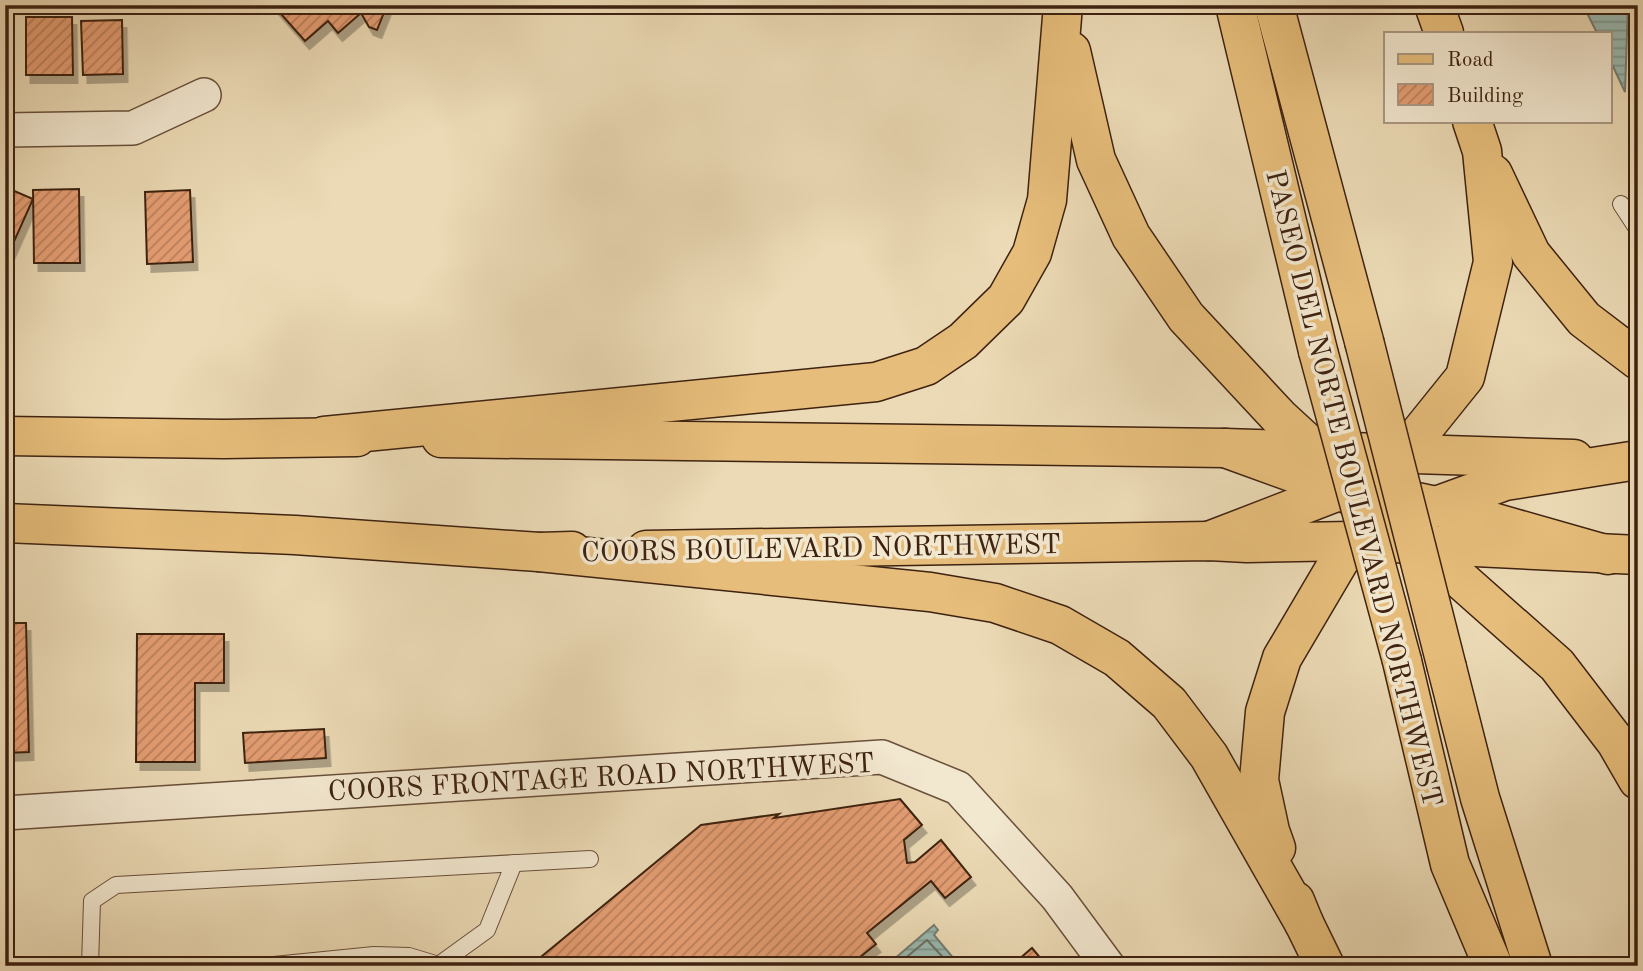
<svg xmlns="http://www.w3.org/2000/svg" width="1643" height="971" viewBox="0 0 1643 971" font-family="'Old Standard TT',serif">
  <style>
    .water { fill: url(#water-rules); stroke: #757d72; stroke-width: 2 }
    .lines { fill: none; stroke-linecap: round; stroke-linejoin: round }
    .shore { stroke: #6c6e62; stroke-width: 2 }
    .building { fill: url(#building-hatch); stroke: #3e2211; stroke-width: 2; filter: url(#shadow) }
    .lane-casing { stroke: #69503a; stroke-width: 18 }
    .street-casing { stroke: #69503a; stroke-width: 36 }
    .primary-casing { stroke: #3e2211; stroke-width: 41 }
    .highway-casing { stroke: #3e2211; stroke-width: 41 }
    .lane { stroke: #f2e7cf; stroke-width: 16 }
    .street { stroke: #f2e7cf; stroke-width: 33 }
    .primary { stroke: #e6bd7a; stroke-width: 38 }
    .highway { stroke: #e6bd7a; stroke-width: 38 }
    .highway-bridge-casing { stroke: #3e2211; stroke-width: 41; stroke-linecap: butt }
    .highway-bridge { stroke: #e6bd7a; stroke-width: 38 }
    .labels { text-anchor: middle; stroke-width: 7; stroke-linejoin: round; paint-order: stroke }
    .street-label { font-size: 28px; fill: #3e2211; stroke: #f2e7cf }
  </style>
  <defs>
    <pattern id="water-rules" width="6" height="5" patternUnits="userSpaceOnUse" patternTransform="scale(1.75)"><rect width="6" height="5" fill="#99bab2"/><path d="M0 2.5h6" fill="none" stroke="#7e978f"/></pattern>
    <pattern id="building-hatch" width="6" height="6" patternUnits="userSpaceOnUse" patternTransform="scale(1.75)"><rect width="6" height="6" fill="#e49d72"/><path d="M-1 1l2-2M0 6l6-6M5 7l2-2" fill="none" stroke="#ba805c"/></pattern>
    <filter id="shadow"><feDropShadow dx="4.5" dy="8" stdDeviation="0" flood-color="#0004"/></filter>
  </defs>
  <rect width="100%" height="100%" fill="#ebdab5"/>
  <filter id="stains"><feTurbulence type="fractalNoise" baseFrequency=".00286" numOctaves="4"/><feColorMatrix values="0 0 0 0 .2 0 0 0 0 .09 0 0 0 0 .02 0 0 0 .5 -.17"/></filter>
  <radialGradient id="worn" r=".72"><stop offset=".6" stop-color="#630" stop-opacity="0"/><stop offset="1" stop-color="#630" stop-opacity=".3"/></radialGradient>
  <g class="water">
    <polygon points="1583,5 1628,5 1625,92 1610,60 1610,33 1597,33"/>
    <polygon points="934,925 938,930 934,935 960,966 886,966"/>
  </g>
  <g class="lines">
    <polyline class="shore" points="896,966 927,940 951,966"/>
  </g>
  <g class="building">
    <polygon points="273,5 387,5 377,30 369,27 361,13 338,33 328,21 305,41"/>
    <polygon points="26,17 72,17 73,75 26,75"/>
    <polygon points="122,20 123,74 83,75 81,21"/>
    <polygon points="5,187 33,199 8,255 5,254"/>
    <polygon points="79,189 80,263 34,263 33,190"/>
    <polygon points="190,190 193,262 147,264 145,192"/>
    <polygon points="5,623 26,623 29,752 5,753"/>
    <polygon points="137,634 224,634 224,683 195,683 195,762 136,762"/>
    <polygon points="324,729 326,758 245,763 243,733"/>
    <polygon points="900,799 922,825 904,840 907,863 915,862 941,840 971,877 945,898 931,881 867,933 876,944 849,966 530,966 701,825 779,814 774,818"/>
    <polygon points="1032,948 1047,966 1011,966"/>
  </g>
  <g class="lines">
    <g class="lane-casing">
      <g id="lane">
        <polyline points="1621,204 1638,230"/>
        <polyline points="440,964 487,930 514,863"/>
        <polyline points="90,966 92,901 116,885 590,859"/>
        <polyline points="264,966 374,955 409,956 442,966"/>
      </g>
    </g>
    <g class="street-casing">
      <g id="street">
        <polyline points="5,130 133,128 204,95"/>
        <polyline points="5,813 882,757 958,788 1057,897 1108,966"/>
      </g>
    </g>
    <g class="primary-casing">
      <g id="primary">
        <polyline points="5,436 224,439 357,437"/>
        <polyline points="441,438 1225,448 1574,459"/>
        <polyline points="5,523 295,535 539,552 572,551"/>
        <polyline points="646,550 1209,541 1247,543 1351,541 1638,555"/>
      </g>
    </g>
    <g class="highway-casing">
      <g id="highway">
        <polyline points="1235,5 1318,351"/>
        <polyline points="1274,5 1364,341"/>
        <polyline points="1434,5 1444,33"/>
        <polyline points="1071,51 1096,160 1131,236 1186,317 1279,417 1316,451 1362,482 1394,497 1436,506 1608,555"/>
        <polyline points="1493,174 1531,254 1584,319 1638,360"/>
        <polyline points="324,436 876,382 926,366 963,341 1006,299 1032,253 1047,200 1063,5"/>
        <polyline points="1225,448 1341,490 1351,496"/>
        <polyline points="1399,525 1557,665 1616,742 1638,780"/>
        <polyline points="1209,541 1362,482 1403,454 1465,377 1493,262 1482,151 1472,121"/>
        <polyline points="539,552 930,592 995,603 1060,625 1117,658 1169,703 1209,756 1304,923"/>
        <polyline points="1402,661 1450,864 1493,966"/>
        <polyline points="1447,668 1480,798 1533,966"/>
        <polyline points="1276,848 1270,831 1259,780 1265,712 1282,658 1351,541 1397,524 1436,506 1505,481 1631,461"/>
        <polyline points="1295,901 1304,923 1325,966"/>
      </g>
    </g>
    <use href="#lane" class="lane"/>
    <use href="#street" class="street"/>
    <use href="#primary" class="primary"/>
    <use href="#highway" class="highway"/>
    <g class="highway-bridge-casing">
      <g id="highway-bridge">
        <polyline points="1364,341 1447,668"/>
        <polyline points="1318,351 1402,661"/>
      </g>
    </g>
    <use href="#highway-bridge" class="highway-bridge"/>
  </g>
  <g class="labels">
    <g class="street-label">
      <text transform="translate(1355 488) rotate(76)" y="10">PASEO DEL NORTE BOULEVARD NORTHWEST</text>
      <text transform="translate(821 547) rotate(-1)" y="10">COORS BOULEVARD NORTHWEST</text>
      <text transform="translate(601 776) rotate(-3)" y="10">COORS FRONTAGE ROAD NORTHWEST</text>
    </g>
  </g>
  <rect width="1643" height="971" fill="none" stroke="#ebdab5" stroke-width="28"/>
  <rect x="7" y="7" width="1629" height="957" fill="none" stroke="#3e2211" stroke-width="3.5"/>
  <rect x="14" y="14" width="1615" height="943" fill="none" stroke="#3e2211" stroke-width="2"/>
  <rect x="1384" y="32" width="228" height="91" fill="#f2e7cf" stroke="#aa9883" stroke-width="2"/>
  <rect x="1398" y="54" width="35" height="10" fill="#e6bd7a" stroke="#aa9883" stroke-width="2"/>
  <text x="1447" y="66" font-size="21" fill="#3e2211">Road</text>
  <rect x="1398" y="84" width="35" height="21" fill="url(#building-hatch)" stroke="#aa9883" stroke-width="2"/>
  <text x="1447" y="102" font-size="21" fill="#3e2211">Building</text>
  <rect width="100%" height="100%" filter="url(#stains)"/>
  <rect width="100%" height="100%" fill="url(#worn)"/>
</svg>
